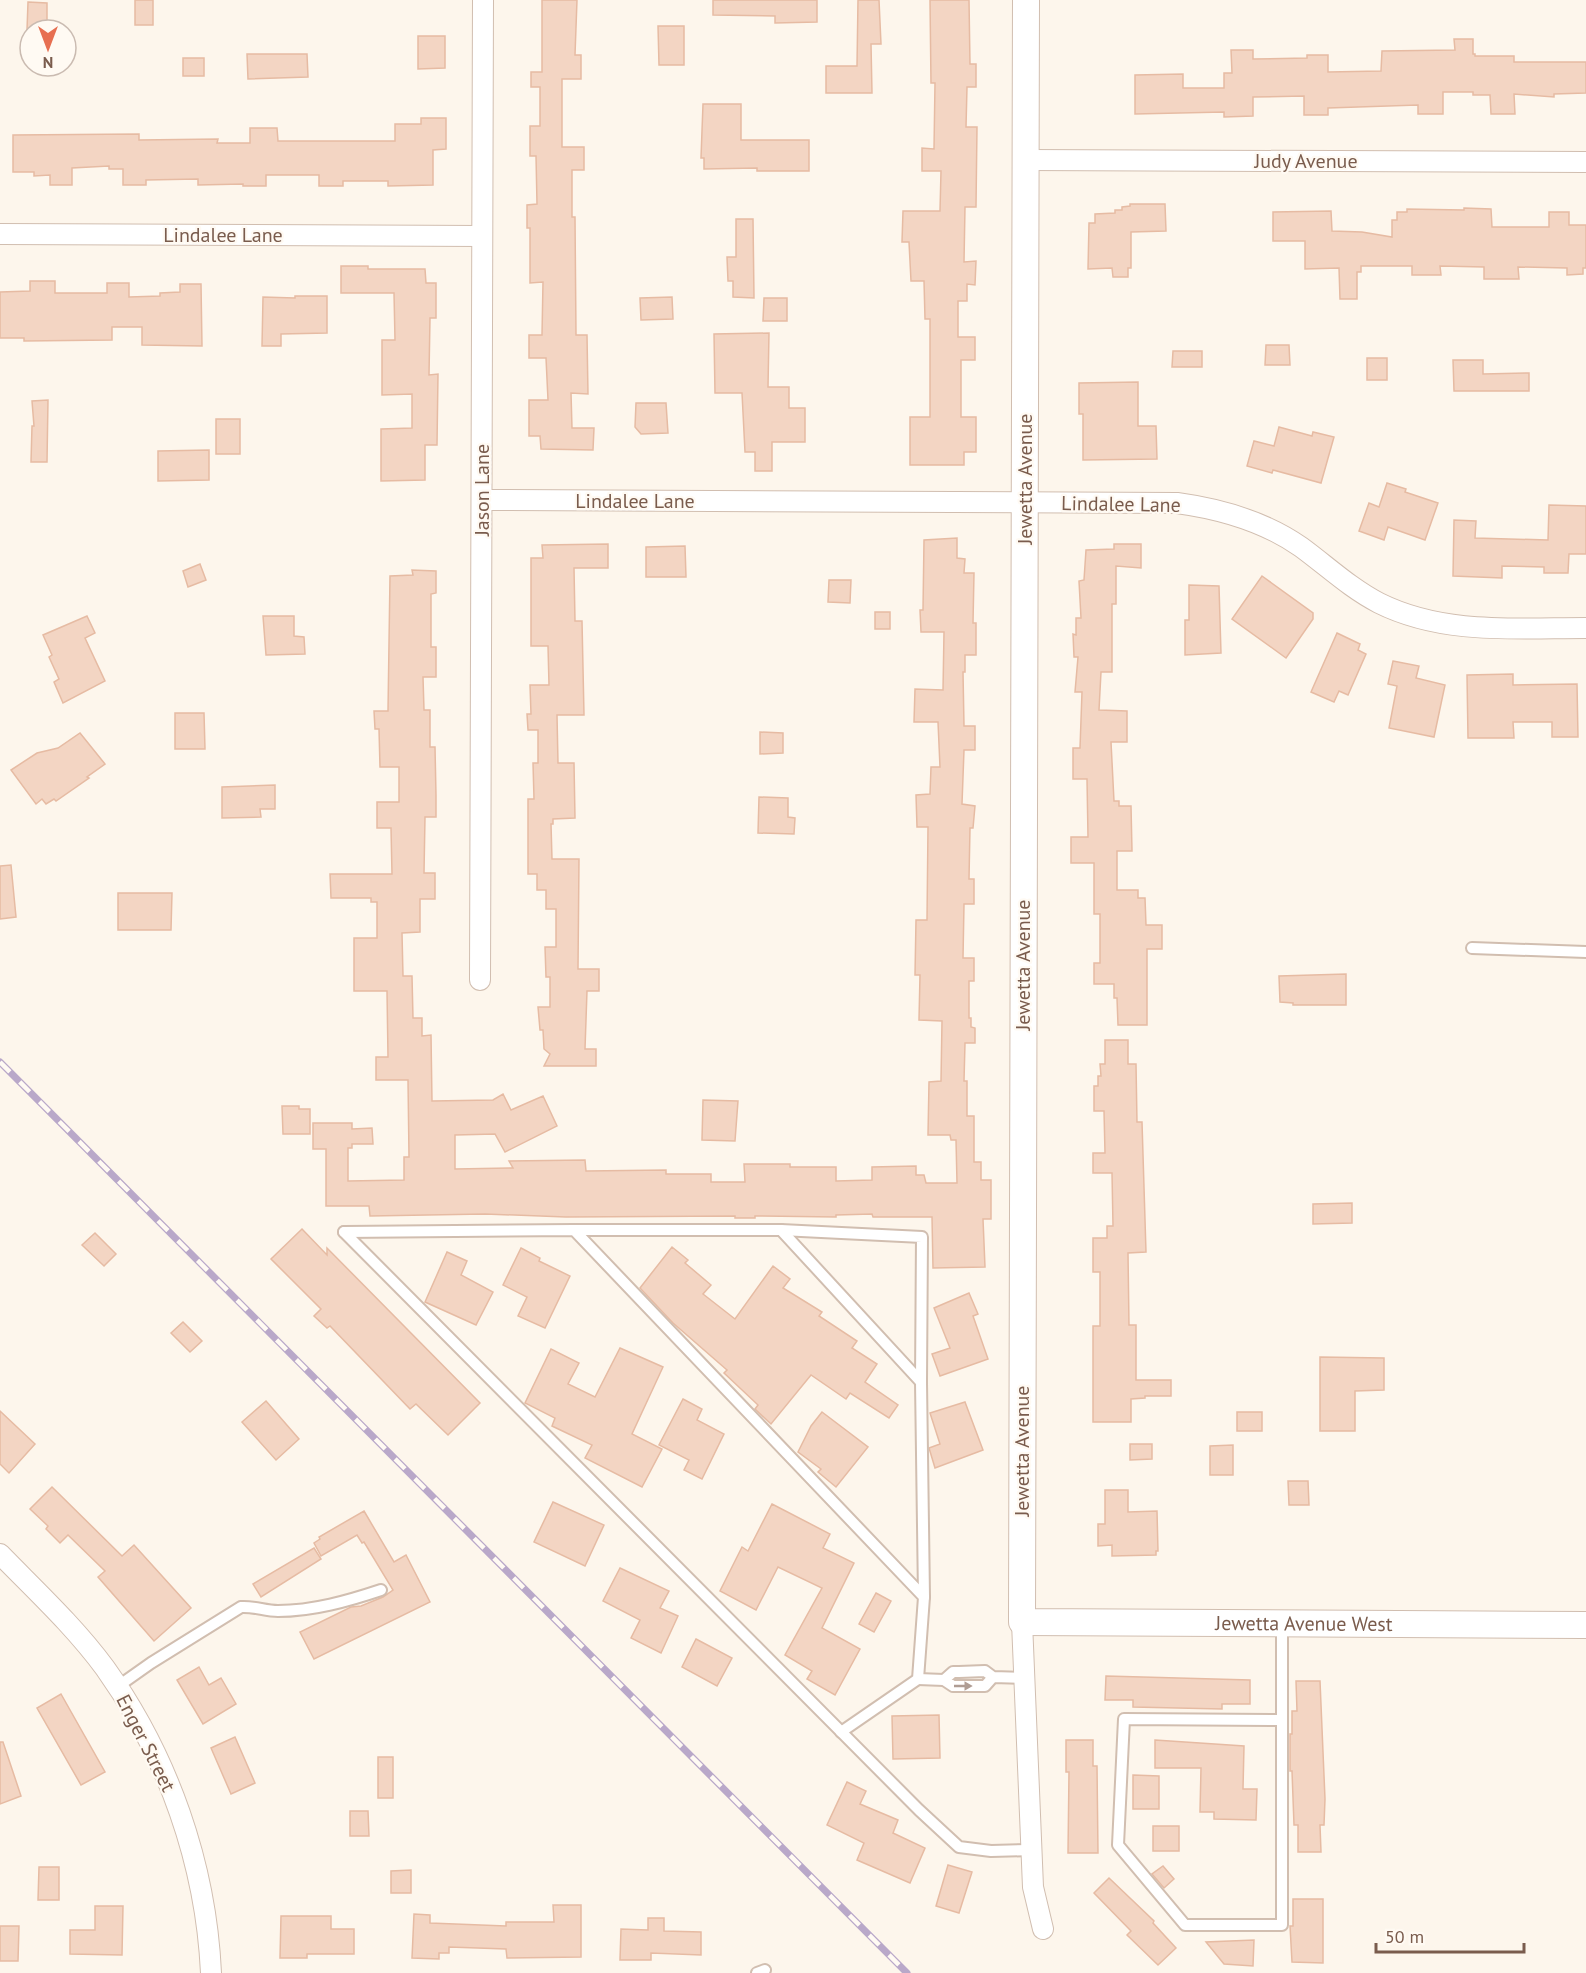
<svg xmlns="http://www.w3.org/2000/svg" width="1586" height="1973" viewBox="0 0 1586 1973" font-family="'PT Sans',sans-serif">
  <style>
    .building { fill: #f3d5c3; stroke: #e6bba3; stroke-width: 1.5 }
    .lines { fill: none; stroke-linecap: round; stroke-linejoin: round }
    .service-casing { stroke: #d1beb0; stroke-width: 14 }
    .minor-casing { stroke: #d1beb0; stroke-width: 22 }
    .tertiary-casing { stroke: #d1beb0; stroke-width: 28 }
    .service { stroke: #fff; stroke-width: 10 }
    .minor { stroke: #fff; stroke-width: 20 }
    .tertiary { stroke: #fff; stroke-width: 26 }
    .rail-casing { stroke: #b9a8c9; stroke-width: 7 }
    .rail { stroke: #fffaf3; stroke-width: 4.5; stroke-dasharray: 14; stroke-linecap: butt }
    .oneway { fill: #af9d94 }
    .labels { text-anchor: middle; stroke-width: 4.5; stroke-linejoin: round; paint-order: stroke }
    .street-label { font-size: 20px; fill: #7a5c4d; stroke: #fffaf3 }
  </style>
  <rect width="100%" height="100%" fill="#fdf6ec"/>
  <g class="building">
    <rect x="135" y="0" width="18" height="25"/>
    <polygon points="542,0 577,0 575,55 581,55 581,79 562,79 562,147 584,147 584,170 572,170 572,217 575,217 576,335 587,335 588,394 571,393 572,428 594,428 593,450 541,449 540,436 529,436 529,400 548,400 546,358 529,358 529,335 542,335 543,282 530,283 530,228 527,228 527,205 537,204 536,156 530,156 530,126 540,126 540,87 531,87 531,72 542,72"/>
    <polygon points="713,0 817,0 817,22 775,23 775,16 713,15"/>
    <polygon points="858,0 879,0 881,44 871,44 872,93 826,93 826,66 857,66"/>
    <polygon points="930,0 969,0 970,64 976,64 976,87 967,87 966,127 977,127 976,207 965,207 964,262 976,261 975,285 967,284 967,301 958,301 958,337 975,337 975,360 961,360 961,417 976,417 976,452 964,452 964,465 910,465 910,417 930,417 930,319 925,319 924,281 911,281 909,242 902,242 903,211 940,211 941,171 922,171 922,148 934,149 935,83 931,83"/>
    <polygon points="28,2 47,3 47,30 27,30"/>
    <polygon points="658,26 684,26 684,65 659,65"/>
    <polygon points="418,36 445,36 445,68 418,69"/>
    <polygon points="1454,39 1473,39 1473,54 1475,54 1475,56 1514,56 1514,62 1586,62 1586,93 1554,94 1554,97 1514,94 1515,114 1491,114 1490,95 1473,95 1473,92 1443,92 1443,114 1418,114 1418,105 1328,108 1328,115 1304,115 1304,96 1253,97 1253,116 1224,117 1224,112 1135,114 1135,75 1183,74 1183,88 1224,88 1224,73 1232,73 1231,50 1253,50 1253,59 1307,58 1307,55 1328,55 1328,72 1381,71 1382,51 1455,50"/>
    <polygon points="247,54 307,54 308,77 248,79"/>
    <rect x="183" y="58" width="21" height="18"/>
    <polygon points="703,104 741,104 741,140 809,140 809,171 757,171 757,168 704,169 704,158 701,158"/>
    <polygon points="421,118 446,118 446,149 433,150 433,185 388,186 388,181 343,181 343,186 319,186 319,175 266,175 266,186 243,186 243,184 198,185 198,179 146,180 146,185 123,185 123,169 109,169 109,166 72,168 72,185 50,185 50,175 34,176 34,172 13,172 13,135 139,134 139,140 218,139 217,143 250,143 250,128 277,128 278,141 395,141 395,124 421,124"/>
    <polygon points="1130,204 1165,204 1166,231 1131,232 1131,268 1128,268 1128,277 1113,277 1112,268 1088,269 1089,223 1095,223 1095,214 1115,213 1115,210 1122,210 1122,207 1130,206"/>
    <polygon points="1464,208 1491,209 1492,227 1549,227 1549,212 1569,212 1569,225 1586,225 1586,268 1583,268 1583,274 1567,275 1567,268 1518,267 1519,279 1484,279 1484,267 1440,266 1441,275 1412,275 1412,266 1361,266 1361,272 1357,272 1357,299 1340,299 1339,268 1305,269 1305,241 1273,241 1273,212 1331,211 1332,231 1362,232 1392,237 1392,220 1397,220 1397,212 1407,212 1407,209 1464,210"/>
    <polygon points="736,219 753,219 754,298 733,297 733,281 728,281 727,257 736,257"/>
    <polygon points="341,266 368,266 368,269 425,269 426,283 436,283 436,318 430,318 429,375 438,374 437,445 425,445 425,480 381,481 381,429 412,428 412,394 382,395 382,340 395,340 394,293 341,293"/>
    <polygon points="30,281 55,281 55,293 107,293 107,283 129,283 129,297 160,296 160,293 180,292 180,284 201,284 202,346 142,345 142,327 112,327 112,340 24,341 24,338 0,338 0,292 30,291"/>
    <polygon points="295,296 327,296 327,333 281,334 281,346 262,346 263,297 295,298"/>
    <polygon points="672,297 673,319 641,320 640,298"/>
    <polygon points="764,298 787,298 787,321 763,321"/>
    <polygon points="769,333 768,387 789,387 789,408 805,408 805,442 772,442 772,471 755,471 755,452 745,452 742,393 715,393 714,334"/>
    <polygon points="1266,345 1289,345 1290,365 1265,365"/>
    <polygon points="1173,351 1202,351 1202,367 1172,367"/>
    <rect x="1367" y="358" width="20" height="22"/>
    <polygon points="1453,360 1483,360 1483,374 1529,373 1529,391 1454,391"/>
    <polygon points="1138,382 1138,426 1156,426 1157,459 1083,460 1083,414 1079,414 1079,383"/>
    <polygon points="48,400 47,462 31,462 32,426 34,426 32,401"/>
    <polygon points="636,403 666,403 668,433 641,434 635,427"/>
    <rect x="216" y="419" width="24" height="35"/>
    <polygon points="1279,427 1312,436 1313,432 1334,437 1321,483 1273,470 1272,473 1247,466 1254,441 1274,446"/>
    <polygon points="209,450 209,480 158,481 158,451"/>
    <polygon points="1387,483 1406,489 1405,492 1438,503 1425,540 1388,527 1384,540 1359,531 1369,503 1379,507"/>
    <polygon points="1549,505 1586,506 1586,554 1569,554 1568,573 1544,573 1544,567 1502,566 1502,578 1453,576 1454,520 1476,521 1475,538 1548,540"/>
    <polygon points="957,538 957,558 965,559 964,573 974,573 973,623 976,623 976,655 965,655 965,672 963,672 964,726 975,726 975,750 964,750 962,804 975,806 973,828 970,828 969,879 974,879 974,904 964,904 963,958 974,958 974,981 969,981 969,1018 971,1018 971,1027 975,1028 975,1043 965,1043 964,1081 967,1081 967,1116 974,1116 974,1162 981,1162 981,1180 991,1180 991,1219 983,1219 985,1267 933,1268 932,1217 873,1217 872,1214 836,1215 836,1217 755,1216 755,1218 735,1218 735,1216 566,1217 485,1214 370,1216 369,1206 326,1206 326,1149 313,1149 313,1123 352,1123 352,1129 372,1128 373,1144 352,1144 352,1148 348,1148 348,1181 404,1180 404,1157 409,1157 408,1080 376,1080 376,1057 388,1057 387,991 354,991 354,938 377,938 377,902 371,902 371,898 331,898 330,874 392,874 391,828 377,828 377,802 399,802 399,767 380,767 379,729 375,729 374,711 388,711 390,576 413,575 412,570 436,571 436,593 431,594 431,647 436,647 436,677 423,677 424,710 430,710 430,747 435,747 436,795 436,817 425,817 424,873 435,873 435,899 420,899 420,932 402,933 403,976 412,976 413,1018 422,1018 422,1036 431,1035 432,1101 493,1100 503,1094 511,1110 543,1096 557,1126 505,1152 495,1134 455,1135 455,1169 513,1168 509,1161 585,1160 586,1171 666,1170 666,1174 711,1174 711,1182 745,1182 744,1164 790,1164 790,1167 836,1167 836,1181 872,1180 872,1167 916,1166 916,1175 924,1175 926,1183 957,1183 956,1140 951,1140 950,1135 928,1135 929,1082 941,1081 942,1021 919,1020 920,975 915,975 916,920 927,920 928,827 917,827 916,795 930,794 931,767 940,767 938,722 914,722 915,689 943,690 944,632 921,632 920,610 923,610 924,540"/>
    <polygon points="608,544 608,568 574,568 575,621 582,621 584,715 557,715 558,763 574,763 575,818 553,819 553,824 551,824 552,859 579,859 578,969 599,969 599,991 587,991 585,1049 596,1049 596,1066 544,1066 550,1054 544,1049 543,1030 540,1030 538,1007 550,1007 550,977 546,977 545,947 556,947 556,909 546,909 546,890 537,890 537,874 528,874 528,799 534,799 533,763 538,763 538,730 528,730 527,714 531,714 530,685 549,685 548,646 531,646 531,558 543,558 542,545"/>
    <polygon points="1114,544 1141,544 1141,568 1116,566 1116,604 1112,604 1112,672 1101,672 1099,710 1127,711 1127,742 1111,742 1114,801 1119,801 1119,806 1131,806 1132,851 1117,851 1117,890 1138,890 1138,898 1145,898 1146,925 1162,925 1162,949 1147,949 1147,1025 1118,1025 1117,998 1114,998 1114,984 1094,984 1094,963 1100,963 1100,914 1094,914 1094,863 1071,863 1071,837 1088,837 1087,779 1073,779 1073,748 1080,748 1082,692 1075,692 1078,657 1074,657 1073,634 1076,635 1076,618 1081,618 1079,581 1084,580 1086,550 1114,549"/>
    <polygon points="685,546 686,577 646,577 646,547"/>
    <polygon points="200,564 206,580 188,587 183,571"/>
    <polygon points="1262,576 1313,613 1313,619 1286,658 1232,619"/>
    <polygon points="829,580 851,580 850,603 828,602"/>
    <polygon points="1189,585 1219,586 1221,653 1185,655 1185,620 1189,620"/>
    <rect x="875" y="612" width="15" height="17"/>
    <polygon points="87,616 95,633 85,638 105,681 63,703 54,682 59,679 49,657 52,655 43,635"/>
    <polygon points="263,616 294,616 294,636 304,637 305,654 266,655"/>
    <polygon points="1337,633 1360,644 1358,650 1366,654 1348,695 1339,691 1334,702 1311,692"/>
    <polygon points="1393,661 1419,666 1416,678 1445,685 1434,737 1389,728 1397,686 1388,684"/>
    <polygon points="1513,674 1513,685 1577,684 1578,737 1552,737 1552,722 1513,722 1514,738 1468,738 1467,675"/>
    <polygon points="175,713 204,713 205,749 175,749"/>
    <polygon points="760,732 783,733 783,753 760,754"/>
    <polygon points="80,733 105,764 87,777 89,778 56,801 54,799 46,804 42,799 36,804 11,770 37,753 58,748"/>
    <polygon points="275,785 275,809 260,809 261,817 222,818 222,787"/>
    <polygon points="759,797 788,798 788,817 795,818 794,834 758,833"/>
    <polygon points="11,865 16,917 0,919 0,866"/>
    <polygon points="118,893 172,893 171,930 118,930"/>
    <polygon points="1346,974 1346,1005 1293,1005 1293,1003 1280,1002 1279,976"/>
    <polygon points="1105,1040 1128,1040 1128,1064 1136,1064 1137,1122 1142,1122 1146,1252 1128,1253 1129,1325 1136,1325 1136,1380 1171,1380 1171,1396 1145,1396 1145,1398 1131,1399 1131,1422 1093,1422 1093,1326 1100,1326 1100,1272 1093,1272 1093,1238 1107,1238 1107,1226 1113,1226 1112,1173 1093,1173 1093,1153 1105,1153 1104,1111 1094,1111 1094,1086 1098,1086 1098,1076 1101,1076 1100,1064 1105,1064"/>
    <polygon points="703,1100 738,1101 735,1141 702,1140"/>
    <polygon points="282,1106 299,1106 299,1109 310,1109 310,1134 283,1134"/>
    <polygon points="1352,1203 1352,1223 1313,1224 1313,1204"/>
    <polygon points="302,1229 327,1255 327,1248 480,1403 448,1435 416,1404 410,1409 330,1326 327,1328 314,1316 321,1309 271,1259"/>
    <polygon points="95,1233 116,1254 104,1266 82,1245"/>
    <polygon points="672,1247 688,1260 685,1263 711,1285 703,1294 735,1319 773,1266 790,1279 783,1288 822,1312 819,1316 857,1341 852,1348 877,1364 865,1382 898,1405 889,1418 850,1393 846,1399 811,1375 771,1424 755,1409 758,1405 724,1373 727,1370 673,1323 640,1288"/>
    <polygon points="521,1248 540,1258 539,1261 570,1276 545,1328 518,1316 527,1297 503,1285"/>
    <polygon points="447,1252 467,1261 461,1275 493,1292 476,1325 425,1302"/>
    <polygon points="969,1293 978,1314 973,1316 988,1359 940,1376 932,1354 950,1348 934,1308"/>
    <polygon points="183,1322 202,1341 190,1352 171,1333"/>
    <polygon points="620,1348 663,1367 632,1434 662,1449 642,1487 585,1458 592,1445 552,1426 555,1418 525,1403 551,1349 579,1363 568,1384 595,1397"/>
    <polygon points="1320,1357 1384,1358 1384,1390 1355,1391 1355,1431 1320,1431"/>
    <polygon points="683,1399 702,1409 697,1420 724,1434 702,1479 684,1470 689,1460 659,1445"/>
    <polygon points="266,1401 299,1439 276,1460 242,1422"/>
    <polygon points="965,1402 983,1450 935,1468 929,1448 940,1444 930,1413"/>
    <polygon points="0,1411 35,1444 9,1473 0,1464"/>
    <polygon points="822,1412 868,1447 836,1487 818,1472 821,1469 798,1452 811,1426"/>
    <rect x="1237" y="1412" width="25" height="19"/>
    <polygon points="1130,1444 1152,1444 1152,1459 1130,1460"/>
    <polygon points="1233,1445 1233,1475 1210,1475 1210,1446"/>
    <polygon points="1288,1481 1308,1481 1309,1505 1289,1505"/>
    <polygon points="52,1487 122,1556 134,1545 191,1608 154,1641 98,1577 105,1571 68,1535 60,1543 46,1529 48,1526 30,1509"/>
    <polygon points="1105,1490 1128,1490 1128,1512 1157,1511 1158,1551 1156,1551 1156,1555 1112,1556 1112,1545 1098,1546 1098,1524 1105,1524"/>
    <polygon points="553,1502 604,1525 585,1566 534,1542"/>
    <polygon points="772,1504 830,1534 823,1548 854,1563 822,1628 860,1649 835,1695 807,1679 812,1671 785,1655 822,1588 778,1567 756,1610 720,1591 742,1547 748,1551"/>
    <polygon points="364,1511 394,1562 406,1555 430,1602 314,1659 300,1632 351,1607 361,1606 383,1597 393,1590 364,1542 362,1543 357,1535 321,1556 314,1543 320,1539 319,1537"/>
    <polygon points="314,1548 321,1559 261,1597 253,1584"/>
    <polygon points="620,1568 669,1591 660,1608 678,1616 661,1653 631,1638 640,1620 603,1601"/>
    <polygon points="876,1593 891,1601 874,1632 859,1624"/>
    <polygon points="696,1639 732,1658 717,1686 682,1667"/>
    <polygon points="199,1667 209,1685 221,1678 236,1704 203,1724 177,1680"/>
    <polygon points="1106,1676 1250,1680 1250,1704 1222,1704 1222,1709 1133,1707 1133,1700 1105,1700"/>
    <polygon points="1296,1681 1320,1681 1325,1799 1324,1825 1320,1825 1321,1852 1298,1852 1298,1825 1294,1825 1292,1771 1290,1771 1290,1734 1292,1734 1292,1711 1297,1711"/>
    <polygon points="61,1694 105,1772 81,1785 37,1708"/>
    <polygon points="939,1715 940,1758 893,1759 892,1716"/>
    <polygon points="235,1737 255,1783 231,1794 211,1748"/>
    <polygon points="1066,1740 1093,1740 1093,1766 1097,1766 1098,1853 1068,1853 1069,1772 1066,1772"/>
    <polygon points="1155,1740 1244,1746 1243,1789 1257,1789 1256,1820 1214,1819 1214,1812 1200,1812 1201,1768 1155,1768"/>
    <polygon points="0,1742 3,1742 21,1796 0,1804"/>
    <rect x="378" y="1757" width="15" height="41"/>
    <polygon points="1133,1775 1159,1776 1159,1809 1133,1809"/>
    <polygon points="847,1782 866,1791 860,1804 898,1820 893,1833 925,1848 910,1883 857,1860 864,1843 827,1825"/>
    <polygon points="350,1811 368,1811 369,1836 350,1836"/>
    <rect x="1153" y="1826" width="26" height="25"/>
    <polygon points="948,1865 972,1872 959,1913 936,1906"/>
    <polygon points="1163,1866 1174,1879 1164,1888 1152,1874"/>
    <polygon points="39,1867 59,1867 59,1900 38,1900"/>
    <polygon points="411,1870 411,1893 391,1893 391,1871"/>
    <polygon points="1109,1878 1154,1921 1153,1923 1176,1948 1158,1965 1127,1935 1131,1931 1094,1893"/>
    <polygon points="1293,1899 1323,1899 1323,1963 1292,1962 1290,1926 1293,1926"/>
    <polygon points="553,1905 581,1905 581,1957 507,1958 506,1949 449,1947 449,1953 439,1953 439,1959 412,1958 414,1914 430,1915 430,1923 506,1926 506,1922 554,1922"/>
    <polygon points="95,1906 123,1906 122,1955 70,1954 70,1930 95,1930"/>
    <polygon points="281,1916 331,1916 331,1929 354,1929 354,1954 307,1954 307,1958 280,1958"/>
    <polygon points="648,1918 664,1918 664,1931 701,1932 701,1955 651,1953 651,1960 620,1960 621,1929 648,1930"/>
    <polygon points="0,1926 19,1926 18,1961 0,1961"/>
    <polygon points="1254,1940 1253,1966 1224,1964 1206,1942"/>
  </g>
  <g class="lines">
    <g class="service-casing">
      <g id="service">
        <polyline points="1472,948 1586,952"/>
        <polyline points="574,1230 781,1230 921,1382 924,1597"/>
        <polyline points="781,1230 922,1237 921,1382"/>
        <polyline points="344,1232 919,1810 959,1847 991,1851 1031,1850"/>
        <polyline points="344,1232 574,1230 924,1597 918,1679 841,1732"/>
        <polyline points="1282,1624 1282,1925 1185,1925 1118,1845 1124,1719 1282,1720"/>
        <polyline points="993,1677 985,1686 953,1686 944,1680 953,1672 959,1672 985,1671 993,1677 1024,1678"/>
        <polyline points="918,1679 944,1680"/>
        <path d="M117,1687L151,1663L241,1607C254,1606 265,1611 278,1611C313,1611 348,1601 381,1590"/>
        <polyline points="757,1973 765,1970"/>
      </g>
    </g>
    <g class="minor-casing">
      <g id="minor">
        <polyline points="1026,160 1586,162"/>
        <polyline points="0,234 482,236"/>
        <path d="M482,500L1177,503C1221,509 1264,521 1301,547C1327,566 1350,588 1379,603C1443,635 1516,628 1586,628"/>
        <polyline points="480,980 483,0"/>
        <path d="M0,1554C36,1591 74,1626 105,1668C168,1756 206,1864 211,1973"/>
        <polyline points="1022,1622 1033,1887 1043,1929"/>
      </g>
    </g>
    <g class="tertiary-casing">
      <g id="tertiary">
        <path id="s1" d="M1026,0L1022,1622L1586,1625"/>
      </g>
    </g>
    <use href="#service" class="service"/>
    <use href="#minor" class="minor"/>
    <use href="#tertiary" class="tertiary"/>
    <g class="rail-casing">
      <polyline id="rail" points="0,1062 907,1973"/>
    </g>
    <use href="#rail" class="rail"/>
  </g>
  <defs><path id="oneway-solid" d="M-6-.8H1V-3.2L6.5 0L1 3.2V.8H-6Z" transform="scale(1.5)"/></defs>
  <use class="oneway" href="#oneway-solid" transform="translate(963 1686)"/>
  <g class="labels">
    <g class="street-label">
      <text x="1306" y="168">Judy Avenue</text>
      <text x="223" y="242">Lindalee Lane</text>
      <text transform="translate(1025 479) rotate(-90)" y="7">Jewetta Avenue</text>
      <text transform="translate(482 490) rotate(-90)" y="7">Jason Lane</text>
      <text x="635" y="508">Lindalee Lane</text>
      <text transform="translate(1121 504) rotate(1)" y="7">Lindalee Lane</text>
      <text transform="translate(1023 965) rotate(-90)" y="7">Jewetta Avenue</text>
      <text transform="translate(1022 1451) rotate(-90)" y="7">Jewetta Avenue</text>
      <text dy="7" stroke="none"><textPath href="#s1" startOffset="1904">Jewetta Avenue West</textPath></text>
      <text transform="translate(146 1743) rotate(63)" y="7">Enger Street</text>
    </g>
  </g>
  <g transform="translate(48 48) rotate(180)"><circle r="28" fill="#fffaf3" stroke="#cabbb1" stroke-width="1.5"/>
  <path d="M0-4.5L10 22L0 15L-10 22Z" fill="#e76f51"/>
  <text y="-9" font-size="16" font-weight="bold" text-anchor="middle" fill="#7a5c4d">N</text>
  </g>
  <path d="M1376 1943v9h148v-9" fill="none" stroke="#7a5c4d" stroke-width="3"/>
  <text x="1385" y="1943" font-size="18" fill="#7a5c4d" stroke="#fffaf3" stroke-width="4.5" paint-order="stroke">50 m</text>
</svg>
